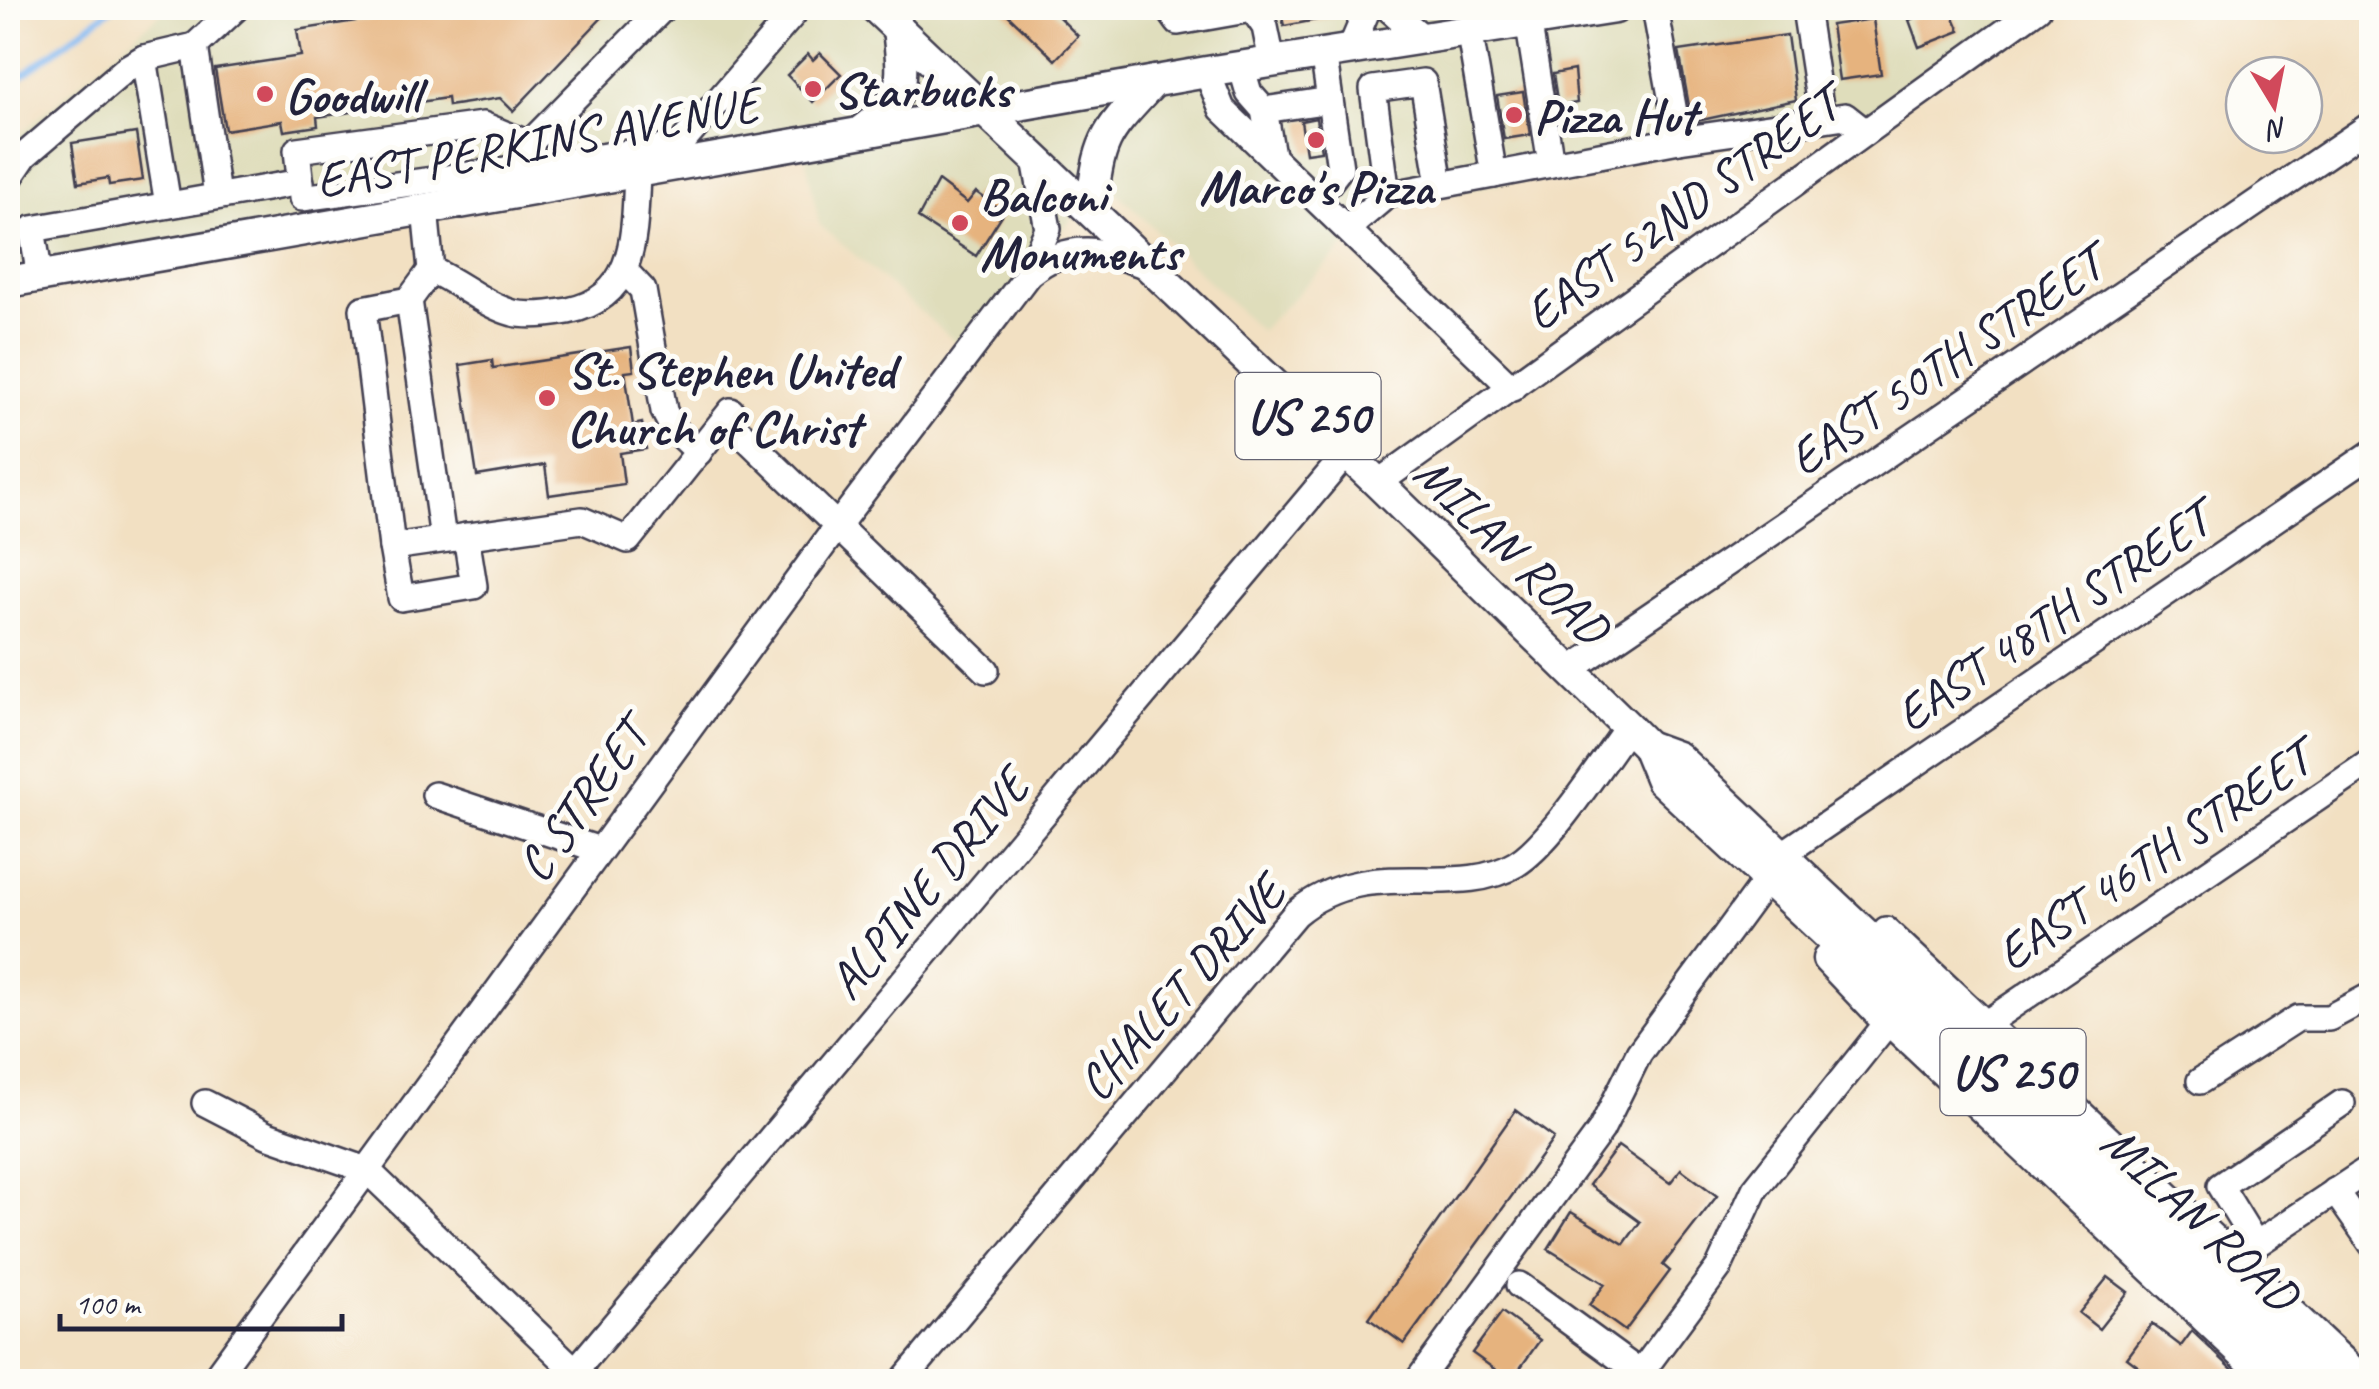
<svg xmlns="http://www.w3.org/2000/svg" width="2379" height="1389" viewBox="0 0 2379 1389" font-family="Caveat,sans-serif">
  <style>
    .built { fill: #dfddbb }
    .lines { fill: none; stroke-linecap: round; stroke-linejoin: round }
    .stream { stroke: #84bbf4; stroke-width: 6 }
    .building { fill: #e6b37e }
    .minor-casing { stroke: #413e4f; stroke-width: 30 }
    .major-casing { stroke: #413e4f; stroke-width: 35 }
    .minor { stroke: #fff; stroke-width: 25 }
    .major { stroke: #fff; stroke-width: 30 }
    .poi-dot { fill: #d1495b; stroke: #fdfcf7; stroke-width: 4 }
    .labels { text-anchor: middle; stroke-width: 10; stroke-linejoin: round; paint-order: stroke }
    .shield { fill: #fdfcf7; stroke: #646373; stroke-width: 2.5 }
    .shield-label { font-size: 48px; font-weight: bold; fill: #22223b }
    .poi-label { font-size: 50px; font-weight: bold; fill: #22223b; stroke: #fdfcf7; text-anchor: start }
    .street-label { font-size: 50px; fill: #22223b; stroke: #fdfcf7 }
  </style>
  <rect width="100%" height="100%" fill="#fdfcf7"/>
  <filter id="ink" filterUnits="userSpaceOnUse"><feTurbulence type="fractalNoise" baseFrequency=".01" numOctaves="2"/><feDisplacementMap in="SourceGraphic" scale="20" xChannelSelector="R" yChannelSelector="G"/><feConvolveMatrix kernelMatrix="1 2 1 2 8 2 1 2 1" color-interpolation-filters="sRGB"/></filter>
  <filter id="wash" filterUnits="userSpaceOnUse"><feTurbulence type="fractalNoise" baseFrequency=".0048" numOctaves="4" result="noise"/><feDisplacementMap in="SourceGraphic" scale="40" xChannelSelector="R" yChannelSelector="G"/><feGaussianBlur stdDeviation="2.25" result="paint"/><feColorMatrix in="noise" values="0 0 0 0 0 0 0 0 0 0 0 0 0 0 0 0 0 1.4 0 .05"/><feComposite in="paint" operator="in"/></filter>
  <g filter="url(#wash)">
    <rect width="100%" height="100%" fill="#f2e0c2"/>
    <polygon class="built" points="167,8 2031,8 1868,123 1657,152 1385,207 1363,250 1350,241 1260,331 1105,181 960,346 819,224 801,134 8,271 8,144"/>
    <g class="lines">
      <polyline class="stream" points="8,86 112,8"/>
    </g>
    <g id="blocks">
      <g class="building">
        <polygon points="410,8 611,8 513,111 500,98 448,106 447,98 317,117 318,126 284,131 282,121 225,130 215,69 301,56 297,30 415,12"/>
        <polygon points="1001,8 1050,8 1078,36 1055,60"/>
        <polygon points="1280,8 1342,8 1343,15 1284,26"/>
        <polygon points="1939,8 1950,8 1960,31 1919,47 1909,20"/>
        <polygon points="1873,19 1881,74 1839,80 1831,25"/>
        <polygon points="1787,35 1796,100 1692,122 1679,51"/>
        <polygon points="820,53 841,74 813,102 787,75 808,54 813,60"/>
        <polygon points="1574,70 1577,103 1558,106 1553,74"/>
        <polygon points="1523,92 1530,135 1504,139 1497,96"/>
        <polygon points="1316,118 1321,151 1306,153 1301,121"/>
        <polygon points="136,133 143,180 109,185 108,178 78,183 72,143"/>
        <polygon points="938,181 967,203 976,192 1004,212 976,256 918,218"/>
        <polygon points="631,347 634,371 625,372 633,425 642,423 646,449 620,453 624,484 549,495 545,465 477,476 460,365 492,360 493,368"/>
        <polygon points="1516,1110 1554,1138 1404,1344 1369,1319"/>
        <polygon points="1618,1146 1670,1183 1681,1169 1717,1196 1663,1265 1670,1271 1625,1331 1589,1305 1605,1284 1548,1249 1571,1212 1624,1244 1640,1222 1589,1185"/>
        <polygon points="2108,1277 2128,1292 2099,1329 2079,1313"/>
        <polygon points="1502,1312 1540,1340 1511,1381 1472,1353"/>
        <polygon points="2152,1324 2181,1346 2192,1331 2246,1382 2159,1382 2127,1358"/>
      </g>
    </g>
  </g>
  <g filter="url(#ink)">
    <use href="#blocks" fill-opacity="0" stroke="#413e4f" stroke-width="2.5"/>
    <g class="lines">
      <g class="minor-casing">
        <g id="minor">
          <polyline points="1168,8 1178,22 1252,9"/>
          <polyline points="1252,8 1265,27 1272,61"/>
          <polyline points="1388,8 1421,36"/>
          <polyline points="1655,8 1679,140 1845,116 1864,131"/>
          <polyline points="1805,8 1822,119"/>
          <polyline points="1528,20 1551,164"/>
          <polyline points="1469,29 1494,175"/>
          <polyline points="1351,48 1368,8"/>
          <polyline points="144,58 168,205"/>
          <polyline points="1241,66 1249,93 1264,110 1272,155"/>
          <polyline points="1207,72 1222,109 1512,388"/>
          <polyline points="1264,110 1330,100"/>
          <polyline points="530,157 529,144 663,8"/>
          <path d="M637,174C634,232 638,297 568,311C551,314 530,317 513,313C484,305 459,282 431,270L409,300L363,309L392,547L582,520L628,540L731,411"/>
          <polyline points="8,180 25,155 127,68 144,58 195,46"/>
          <polyline points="217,195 195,46 236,8"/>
          <polyline points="302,195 297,150 483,125 529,144"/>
          <polyline points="1387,195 1373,89 1423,82 1440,184"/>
          <polyline points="302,198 679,146 793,14 786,8"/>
          <polyline points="1317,198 1340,168 1323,52"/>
          <polyline points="425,209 431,270"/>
          <polyline points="1348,228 1387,195 1679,140"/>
          <polyline points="626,272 643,290 664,411 673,428 699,452"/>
          <path d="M1031,272C1071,240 1103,250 1147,266"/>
          <polyline points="40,277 32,229 301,182"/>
          <polyline points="409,300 443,539"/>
          <polyline points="741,433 986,670"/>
          <polyline points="1378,483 2038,8"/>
          <polyline points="392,547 401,598 474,586 466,536"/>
          <polyline points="1570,670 2372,124"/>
          <polyline points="435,795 600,850"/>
          <polyline points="1783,854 2372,453"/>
          <polyline points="1886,930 2367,1382"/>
          <polyline points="1985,1024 2372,761"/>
          <polyline points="2200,1081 2298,1018 2329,1018 2372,995"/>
          <polyline points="205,1103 267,1135 367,1170 587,1382"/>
          <polyline points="2335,1191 2372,1244"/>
          <polyline points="2255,1243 2220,1186 2342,1103"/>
          <polyline points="2243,1253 2372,1167"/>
          <polyline points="1519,1285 1640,1373"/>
          <polyline points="576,1370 1347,453"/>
          <polyline points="212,1382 838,525 1027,276 1048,229 1035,159"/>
          <path d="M902,1382L1295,914C1368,852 1453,902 1516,864C1551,843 1601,763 1628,727"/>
          <polyline points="1417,1382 1601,1130 1639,1053 1769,876"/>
          <polyline points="1634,1382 1719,1267 1755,1189 1888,1022 2270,1382"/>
        </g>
      </g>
      <g class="major-casing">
        <g id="major">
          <polyline points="876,8 1378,483 1628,727 1647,746 1661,780 2308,1382"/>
          <path d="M860,132C907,97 904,84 898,28"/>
          <path d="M1091,210C1100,135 1104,135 1154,81"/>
          <polyline points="8,282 1207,72 1615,8"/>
          <polyline points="1647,746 1677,757 2343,1382"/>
          <polyline points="1828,959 1888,1022"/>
        </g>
      </g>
      <use href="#minor" class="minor"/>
      <use href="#major" class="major"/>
    </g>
  </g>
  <g class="poi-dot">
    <circle cx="813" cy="89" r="10"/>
    <circle cx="265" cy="94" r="10"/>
    <circle cx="1514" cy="115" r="10"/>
    <circle cx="1316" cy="140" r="10"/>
    <circle cx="960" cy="223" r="10"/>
    <circle cx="547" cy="398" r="10"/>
  </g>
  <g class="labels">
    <g class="shield">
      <rect x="1235.5" y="373" width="145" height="86" rx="8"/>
      <rect x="1940.5" y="1029" width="145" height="86" rx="8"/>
    </g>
    <g class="shield-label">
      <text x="1308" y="433">US 250</text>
      <text x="2013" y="1089">US 250</text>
    </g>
    <g class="poi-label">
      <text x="833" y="107">Starbucks</text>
      <text x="285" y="112">Goodwill</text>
      <text x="1534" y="133">Pizza Hut</text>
      <text x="1316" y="204" text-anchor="middle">Marco's Pizza</text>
      <text x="980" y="212">Balconi<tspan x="980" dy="58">Monuments</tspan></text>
      <text x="567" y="387">St. Stephen United<tspan x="567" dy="58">Church of Christ</tspan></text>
    </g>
    <g class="street-label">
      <text transform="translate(537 141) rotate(-10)" y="18">EAST PERKINS AVENUE</text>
      <text transform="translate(1681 208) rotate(-36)" y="18">EAST 52ND STREET</text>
      <text transform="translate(1945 360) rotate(-34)" y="18">EAST 50TH STREET</text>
      <text transform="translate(1513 549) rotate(44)" y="18">MILAN ROAD</text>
      <text transform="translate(2052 616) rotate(-34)" y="18">EAST 48TH STREET</text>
      <text transform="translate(581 800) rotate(-54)" y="18">C STREET</text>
      <text transform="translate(2153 855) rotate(-34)" y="18">EAST 46TH STREET</text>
      <text transform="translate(927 883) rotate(-50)" y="18">ALPINE DRIVE</text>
      <text transform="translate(1180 987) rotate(-48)" y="18">CHALET DRIVE</text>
      <text transform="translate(2201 1217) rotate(43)" y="18">MILAN ROAD</text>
    </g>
  </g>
  <rect width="2379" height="1389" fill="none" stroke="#fdfcf7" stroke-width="40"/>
  <g transform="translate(2274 105) rotate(170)"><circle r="48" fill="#fdfcf7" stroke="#a5a5ac" stroke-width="2.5"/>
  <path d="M0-8L18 38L0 25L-18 38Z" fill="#d1495b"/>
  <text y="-15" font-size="28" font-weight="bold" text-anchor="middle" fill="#22223b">N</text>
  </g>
  <path d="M60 1314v15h282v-15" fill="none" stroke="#22223b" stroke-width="5"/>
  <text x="75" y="1314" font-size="30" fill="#22223b" stroke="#fdfcf7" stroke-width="8" paint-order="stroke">100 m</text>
</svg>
